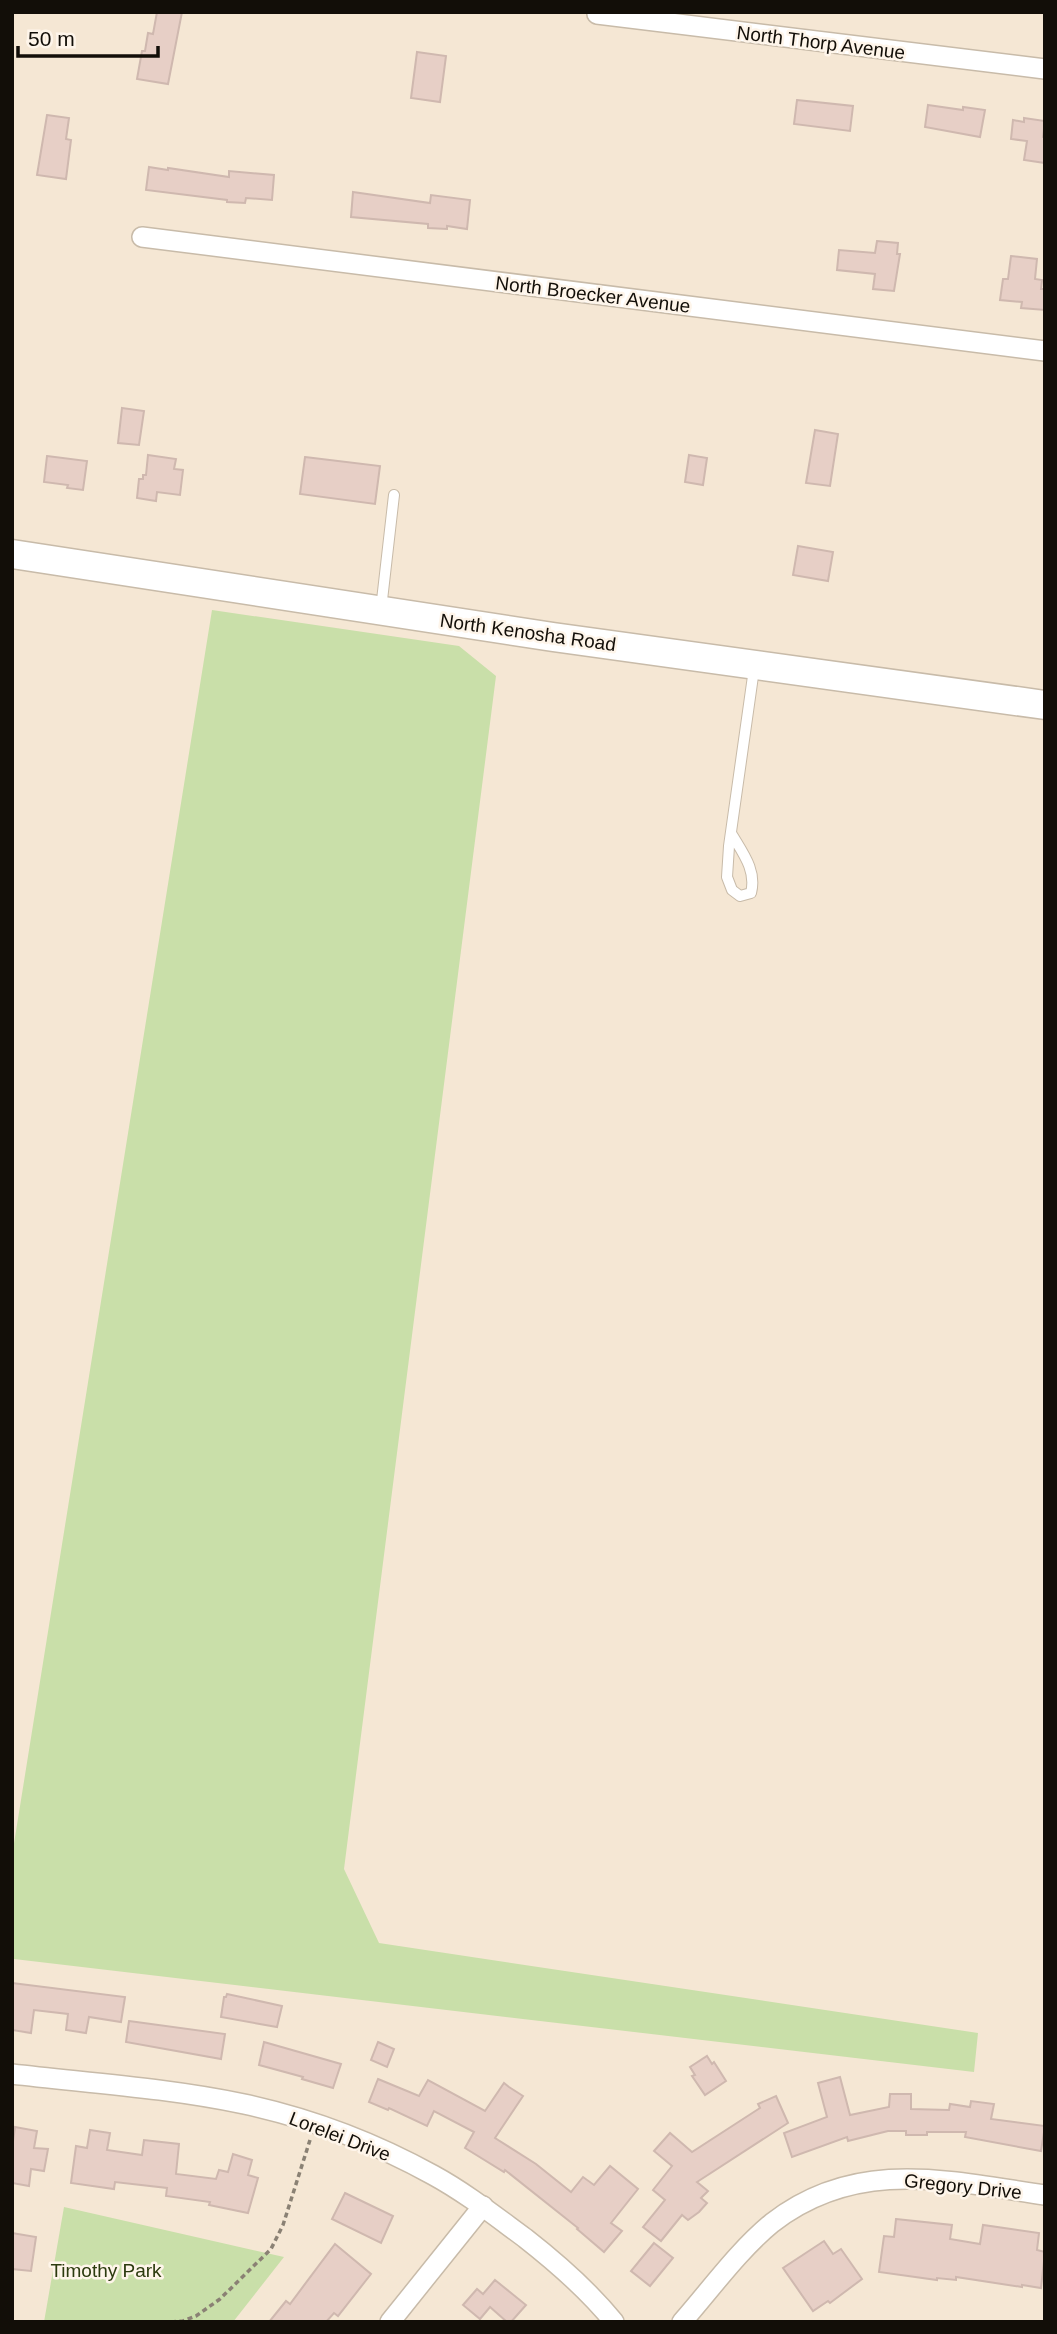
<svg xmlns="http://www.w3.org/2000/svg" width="1057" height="2334" viewBox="0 0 1057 2334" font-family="Arial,sans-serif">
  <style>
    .green { fill: #c9dfa9 }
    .building { fill: #e7cfc6; stroke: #cfb8af; stroke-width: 2 }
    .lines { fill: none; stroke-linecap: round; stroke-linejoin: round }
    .lane-casing { stroke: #c8bba9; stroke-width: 12 }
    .street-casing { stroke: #c8bba9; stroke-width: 22 }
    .secondary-casing { stroke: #c8bba9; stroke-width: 31 }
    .path { stroke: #8a8174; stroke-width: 3.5; stroke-dasharray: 5 3.5; stroke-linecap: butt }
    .lane { stroke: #fff; stroke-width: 10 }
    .street { stroke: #fff; stroke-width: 19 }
    .secondary { stroke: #fff; stroke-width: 28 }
    .labels { text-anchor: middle; stroke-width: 5; stroke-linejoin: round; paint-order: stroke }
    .street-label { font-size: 19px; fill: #120e08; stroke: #fef5ea }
    .park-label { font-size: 19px; fill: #2c3b0f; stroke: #fef5ea }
  </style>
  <rect width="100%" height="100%" fill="#f5e7d4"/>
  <g class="green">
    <polygon points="212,610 459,646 496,676 344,1869 379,1943 978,2033 974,2072 14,1959 12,1856"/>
    <polygon points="64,2207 284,2257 233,2322 44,2322"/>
  </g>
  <g class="building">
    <polygon points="157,12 182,12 168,84 137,79 142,51 145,51 148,33 153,34"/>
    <polygon points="417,52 446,56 440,102 411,98"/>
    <polygon points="797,100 853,106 850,131 794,124"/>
    <polygon points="928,105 963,110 963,107 985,110 980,137 925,127"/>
    <polygon points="47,115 69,118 66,139 71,140 66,179 37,175"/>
    <polygon points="1024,118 1045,121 1043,137 1045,138 1045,163 1024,160 1027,141 1011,139 1013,120 1024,122"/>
    <polygon points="149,167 168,170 168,168 229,177 229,171 274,175 272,200 246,198 245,203 227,202 227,200 146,190"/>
    <polygon points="353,192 430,203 431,195 470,200 467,229 447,226 447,229 428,228 428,224 351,217"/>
    <polygon points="877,241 898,243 897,254 900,254 894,291 873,289 875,274 837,270 839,250 875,253"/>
    <polygon points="1011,256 1037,259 1035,279 1042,280 1041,289 1045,289 1045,310 1021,308 1022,302 1000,300 1003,279 1008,279"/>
    <polygon points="122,408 144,411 139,445 118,443"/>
    <polygon points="815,430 838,434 830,486 806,483"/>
    <polygon points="148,455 176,459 174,469 183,470 180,495 157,492 156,501 137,498 139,479 143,479 143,475 146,475"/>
    <polygon points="689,455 707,458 703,485 685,482"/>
    <polygon points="47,456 87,461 83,490 67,488 68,485 44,482"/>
    <polygon points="305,457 380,466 375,504 300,494"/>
    <polygon points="798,546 833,552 828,581 793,575"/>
    <polygon points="12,1983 125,1997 121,2022 89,2017 86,2033 66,2030 68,2014 34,2010 31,2033 12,2030"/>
    <polygon points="227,1994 282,2006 277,2027 221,2017 224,1997 226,1997"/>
    <polygon points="129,2021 225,2034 221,2059 126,2042"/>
    <polygon points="264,2042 341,2064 333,2088 302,2079 303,2077 259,2065"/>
    <polygon points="378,2042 394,2049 387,2067 371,2060"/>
    <polygon points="707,2056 712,2064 714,2062 726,2081 705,2095 692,2076 695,2075 690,2067"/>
    <polygon points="840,2077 850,2115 889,2107 890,2094 911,2094 911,2109 949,2110 950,2104 970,2107 971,2101 994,2104 991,2119 1045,2126 1041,2151 965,2137 966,2132 927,2132 927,2135 906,2135 906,2131 888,2131 848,2141 847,2137 792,2157 784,2133 827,2117 818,2083"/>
    <polygon points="378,2079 419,2096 428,2080 485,2111 504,2083 509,2087 523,2096 495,2138 536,2164 571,2192 583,2177 594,2185 610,2166 638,2189 611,2223 622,2231 604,2252 577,2229 578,2228 505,2170 504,2172 465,2148 474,2132 434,2111 427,2126 389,2108 388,2110 369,2102"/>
    <polygon points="776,2096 788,2123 697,2182 708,2191 701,2198 707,2203 699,2212 688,2220 682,2215 661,2241 643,2227 665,2200 653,2190 672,2166 654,2151 670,2133 692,2152 760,2108 758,2104"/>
    <polygon points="15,2127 37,2131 34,2148 48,2149 44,2171 31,2169 29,2186 12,2183 12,2148"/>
    <polygon points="90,2130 110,2133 107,2150 142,2155 144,2140 179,2144 176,2174 216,2179 219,2170 228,2172 233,2154 252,2160 248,2175 258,2178 248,2213 209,2205 210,2202 166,2196 167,2188 115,2182 114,2189 71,2183 76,2146 87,2148"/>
    <polygon points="345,2193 393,2216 381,2243 332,2219"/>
    <polygon points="896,2219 952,2225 950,2239 980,2244 983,2225 1039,2233 1037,2250 1045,2252 1041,2288 1022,2285 1022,2287 956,2277 956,2280 937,2278 937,2280 879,2272 884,2236 894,2237"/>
    <polygon points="12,2233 36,2237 31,2271 12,2269"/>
    <polygon points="824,2241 833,2254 841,2249 862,2279 830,2303 828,2301 813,2311 783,2268"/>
    <polygon points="654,2243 673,2258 650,2286 631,2271"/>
    <polygon points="335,2244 371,2274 338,2316 334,2313 326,2322 269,2322 286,2301 290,2304"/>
    <polygon points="495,2280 526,2305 511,2322 507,2322 490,2307 480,2319 463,2305 477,2289 483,2294"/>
  </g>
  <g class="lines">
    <g class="lane-casing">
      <g id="lane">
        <polyline points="381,609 394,495"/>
        <path d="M731,833C742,852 757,870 751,893L740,896L732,890L727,877L729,846L754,669"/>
      </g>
    </g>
    <g class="street-casing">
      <g id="street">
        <polyline points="597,14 1045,69"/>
        <polyline points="142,237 1045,351"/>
        <path d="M12,2074C89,2083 168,2088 244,2104C309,2118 375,2143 433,2175C466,2193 495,2216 525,2238C557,2263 588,2290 614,2322"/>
        <polyline points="390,2322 483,2206"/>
        <path d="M682,2322C711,2289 738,2251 772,2223C857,2157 948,2181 1045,2195"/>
      </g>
    </g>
    <g class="secondary-casing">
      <polyline id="secondary" points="12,554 553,637 1045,705"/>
    </g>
    <polyline class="path" points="171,2322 183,2321 196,2316 220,2299 271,2249 283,2225 310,2140"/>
    <use href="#lane" class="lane"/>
    <use href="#street" class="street"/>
    <use href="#secondary" class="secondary"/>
  </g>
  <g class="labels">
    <g class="street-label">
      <text transform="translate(821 42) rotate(7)" y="7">North Thorp Avenue</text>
      <text transform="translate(593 294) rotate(7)" y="7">North Broecker Avenue</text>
      <text transform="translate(528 632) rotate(8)" y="7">North Kenosha Road</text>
      <text transform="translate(340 2136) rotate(21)" y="7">Lorelei Drive</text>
      <text transform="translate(963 2186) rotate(6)" y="7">Gregory Drive</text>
    </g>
    <g class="park-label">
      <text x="106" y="2277">Timothy Park</text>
    </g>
  </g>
  <rect width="1057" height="2334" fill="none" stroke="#120e08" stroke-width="28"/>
  <path d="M18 46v10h140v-10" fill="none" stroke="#120e08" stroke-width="3.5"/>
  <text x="28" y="46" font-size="21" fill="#120e08" stroke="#fef5ea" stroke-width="5" paint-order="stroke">50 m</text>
</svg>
